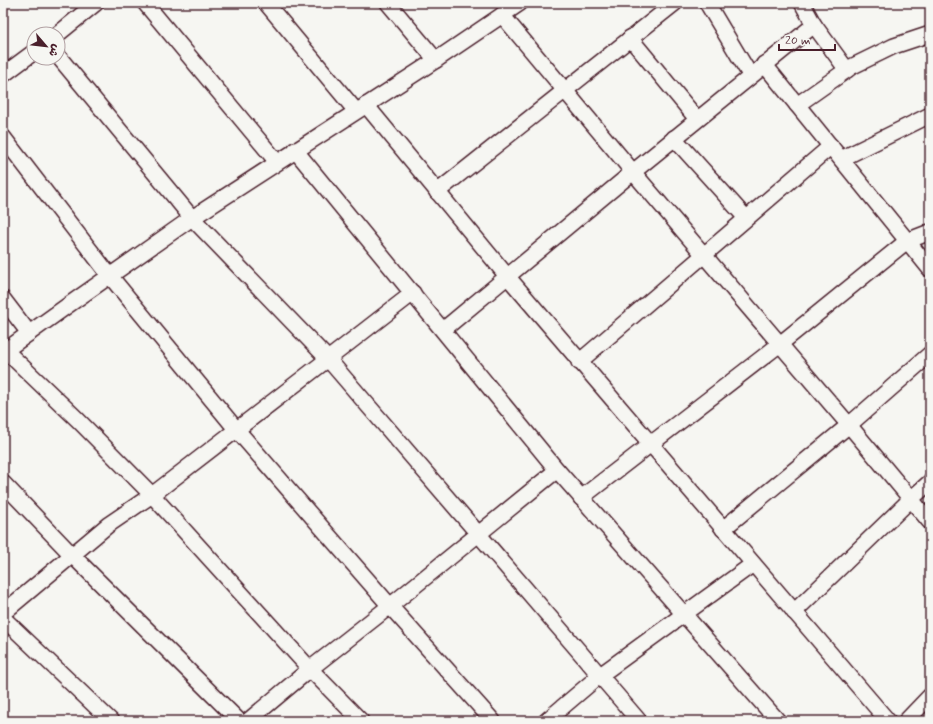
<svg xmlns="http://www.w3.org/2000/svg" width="933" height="724" viewBox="0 0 933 724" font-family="Mynerve,'Playpen Sans Arabic',sans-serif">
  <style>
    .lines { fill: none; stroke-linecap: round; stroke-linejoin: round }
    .minor-casing { stroke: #4a1f2b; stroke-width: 18 }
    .minor { stroke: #f6f6f2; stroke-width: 15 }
  </style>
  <rect width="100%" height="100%" fill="#f6f6f2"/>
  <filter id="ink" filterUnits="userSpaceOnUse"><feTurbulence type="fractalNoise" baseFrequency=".025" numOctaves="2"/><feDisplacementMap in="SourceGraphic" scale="8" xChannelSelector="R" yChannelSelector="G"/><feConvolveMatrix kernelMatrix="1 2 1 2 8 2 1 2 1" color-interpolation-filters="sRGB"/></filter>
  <g filter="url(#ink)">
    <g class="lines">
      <g class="minor-casing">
        <g id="minor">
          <polyline points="145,3 277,162"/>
          <polyline points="266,3 356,111"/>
          <polyline points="388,3 436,60"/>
          <polyline points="707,3 750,75"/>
          <polyline points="802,3 814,25 847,70"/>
          <polyline points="502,15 633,172 849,425 930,522"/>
          <polyline points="58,34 96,3"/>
          <polyline points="630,38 697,119"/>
          <polyline points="58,56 192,218 328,359 639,721"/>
          <polyline points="764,64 930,269"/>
          <polyline points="3,75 34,52"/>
          <polyline points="366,105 507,276 888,721"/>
          <polyline points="797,105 851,67 894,46 930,34"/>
          <polyline points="3,137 110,276 236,429 390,606 493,721"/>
          <polyline points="674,138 746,218"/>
          <polyline points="295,150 557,470 778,721"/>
          <polyline points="841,159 930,115"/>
          <polyline points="437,192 675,3"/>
          <polyline points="3,299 29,333"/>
          <polyline points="443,330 633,172 814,25"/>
          <polyline points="6,351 77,419 152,495 310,669 361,721"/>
          <polyline points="3,352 67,306 192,218 436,60 520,3"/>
          <polyline points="579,362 831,146"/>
          <polyline points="3,483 72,555 239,721"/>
          <polyline points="581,498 780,344 907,241 930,232"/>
          <polyline points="723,529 849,425 930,354"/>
          <polyline points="794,612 911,499 930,482"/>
          <polyline points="3,613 108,525 152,495 328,359 413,293"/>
          <polyline points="3,618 111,721"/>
          <polyline points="248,721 310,669 390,606 557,470"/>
          <polyline points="546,721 599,676 753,564"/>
          <polyline points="906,721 930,696"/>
        </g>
      </g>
      <use href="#minor" class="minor"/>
    </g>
  </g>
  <rect width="933" height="724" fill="none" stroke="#f6f6f2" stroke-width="16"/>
  <rect x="8" y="8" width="917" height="708" fill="none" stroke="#4a1f2b" stroke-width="1.5" filter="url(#ink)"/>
  <g transform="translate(46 46) rotate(118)"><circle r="19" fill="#f6f6f2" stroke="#b1a0a2"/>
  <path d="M0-3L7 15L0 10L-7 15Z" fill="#4a1f2b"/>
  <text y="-6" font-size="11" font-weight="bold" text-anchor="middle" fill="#4a1f2b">ش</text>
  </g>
  <path d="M779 44v6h56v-6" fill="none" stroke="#4a1f2b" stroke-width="2"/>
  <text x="785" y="44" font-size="12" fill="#4a1f2b" stroke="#f6f6f2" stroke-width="3" paint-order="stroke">20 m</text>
</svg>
